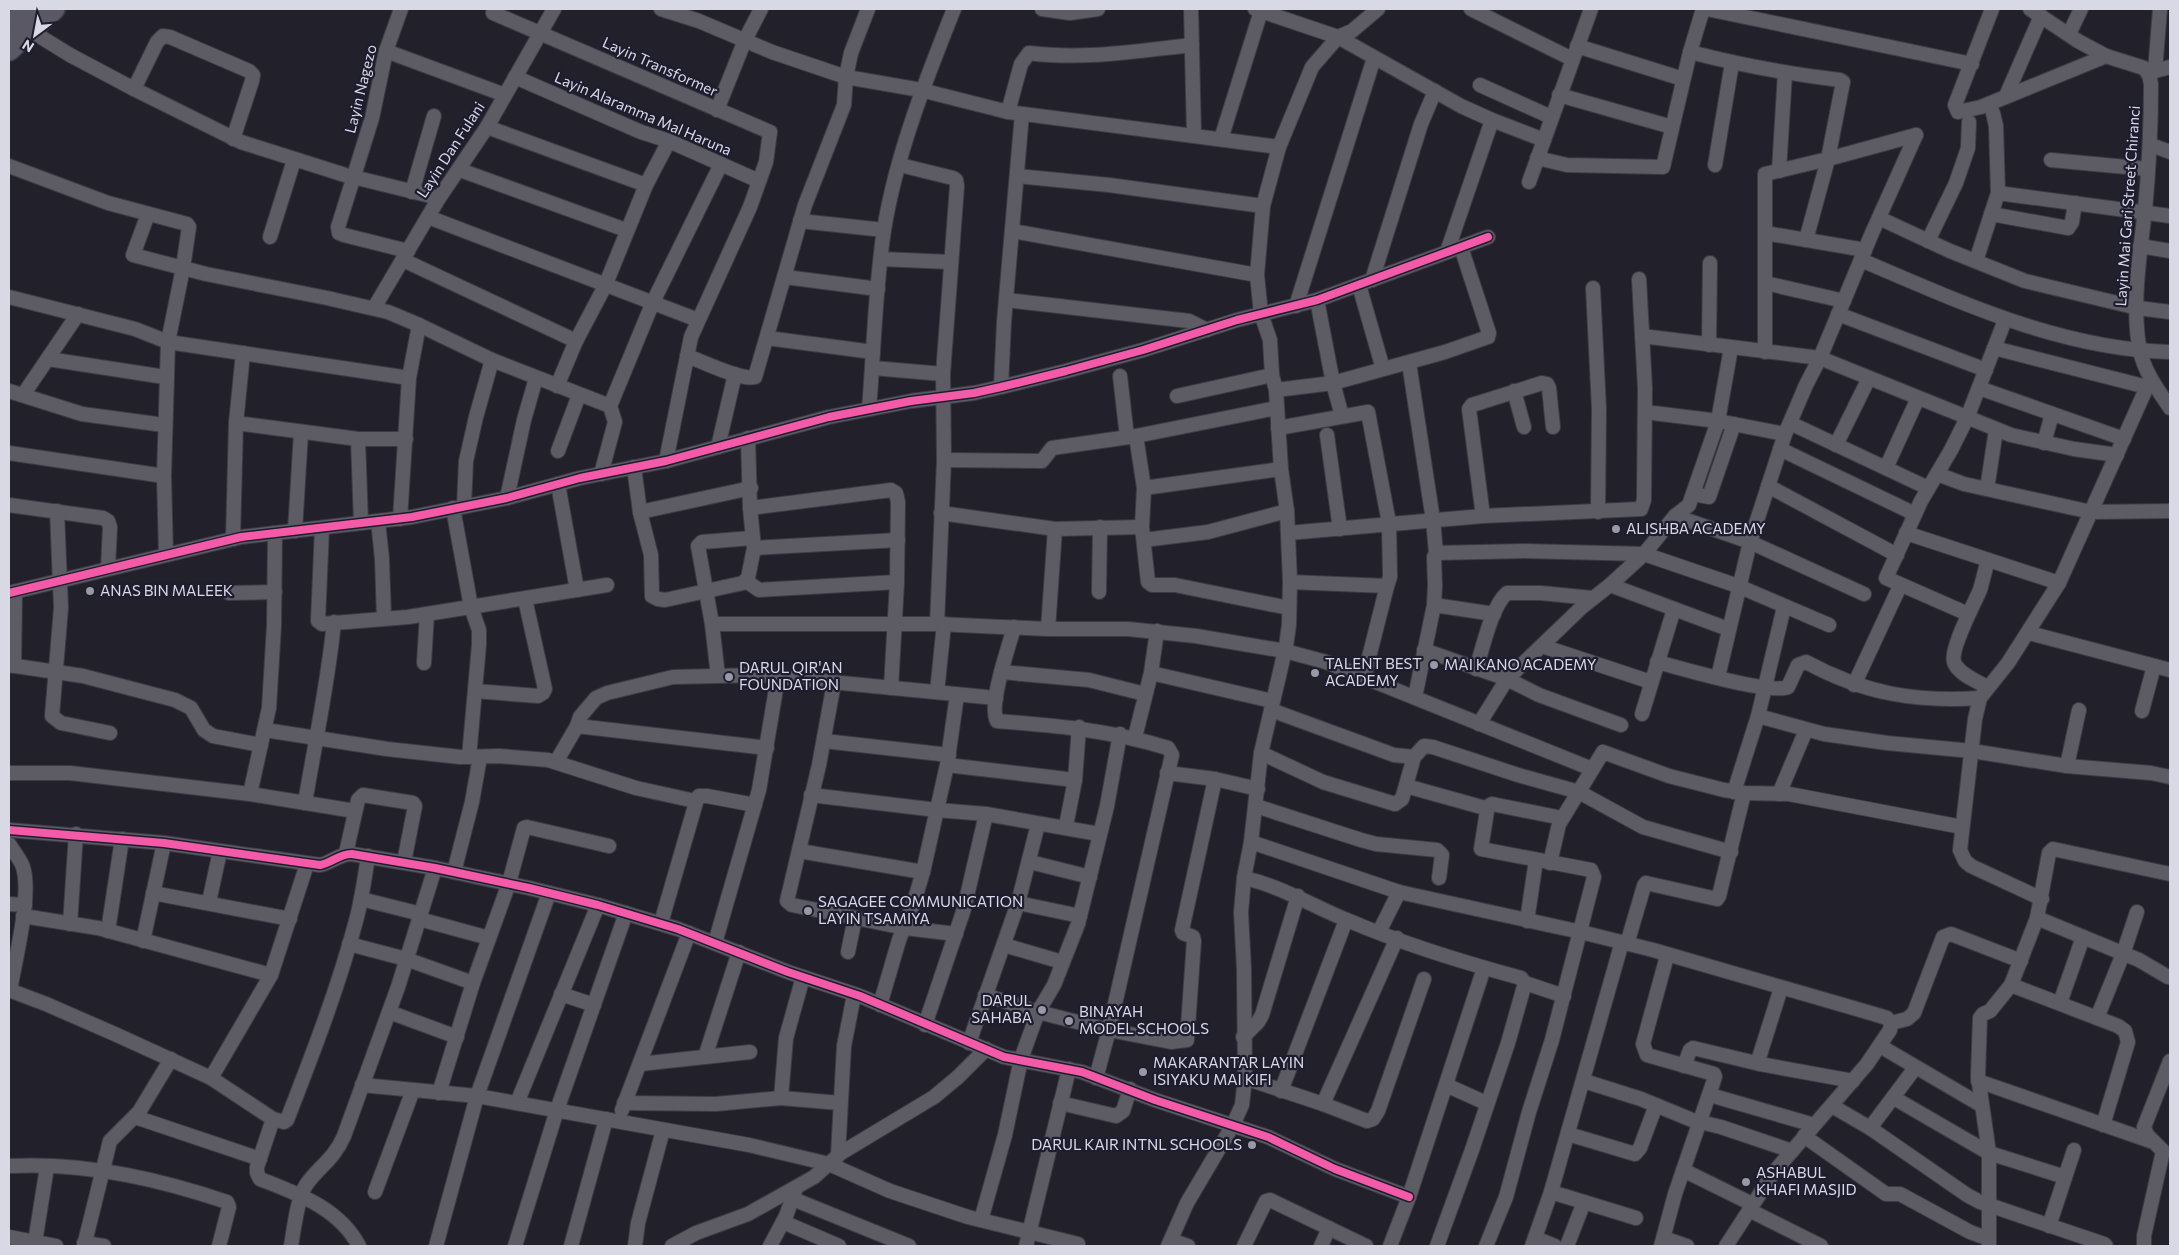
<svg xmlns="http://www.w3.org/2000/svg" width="2179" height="1255" viewBox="0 0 2179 1255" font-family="Commissioner,sans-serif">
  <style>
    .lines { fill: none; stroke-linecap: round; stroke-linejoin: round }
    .street-casing { stroke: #3d3c45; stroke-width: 16 }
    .primary-casing { stroke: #3d3c45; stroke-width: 24 }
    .street { stroke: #5d5c65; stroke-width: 14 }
    .primary { stroke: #595864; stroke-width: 21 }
    .cycleway-casing { stroke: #1e1d2f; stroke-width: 11 }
    .cycleway { stroke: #f35aa7; stroke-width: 8 }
    .poi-dot { fill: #9899a4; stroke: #1e1d2f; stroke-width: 2 }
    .labels { text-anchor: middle; stroke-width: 4.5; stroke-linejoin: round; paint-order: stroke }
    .street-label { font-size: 15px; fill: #d8d9e5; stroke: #1e1d2f }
    .poi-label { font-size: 15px; fill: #d8d9e5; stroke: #1e1d2f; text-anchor: start }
  </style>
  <rect width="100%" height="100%" fill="#22212b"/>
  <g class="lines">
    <g class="street-casing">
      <g id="street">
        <polyline points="401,9 386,51 372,118 338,227 339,233 344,235 408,251"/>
        <polyline points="661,9 699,21 772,52 846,77 921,90 1008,112 1279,147"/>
        <polyline points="1042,9 1070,13 1098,9"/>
        <polyline points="1191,9 1194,135"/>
        <polyline points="1255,9 1338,37 1461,106 1492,120 1544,140"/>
        <polyline points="1471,9 1572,59"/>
        <polyline points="1707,9 1972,64"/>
        <polyline points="1992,9 1955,105 1958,112 1981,107 2106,56"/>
        <path d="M2030,9L2078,41L2106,56L2144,68L2149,75L2151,84C2151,126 2149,168 2145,210C2140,254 2131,307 2140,351C2145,373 2158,390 2170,408"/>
        <polyline points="493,13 770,132 766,162 750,207 691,337 666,461"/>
        <polyline points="31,31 70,55 134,89 241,142 345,175 439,198"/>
        <polyline points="2069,34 2081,9"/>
        <polyline points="1577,46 1683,79"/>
        <polyline points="386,51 505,95"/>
        <path d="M1690,52C1740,65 1789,74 1840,80L1843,82L1828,159L1806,240"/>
        <polyline points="2155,71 2160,9"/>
        <polyline points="2149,75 2155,71 2170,67"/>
        <polyline points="515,77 641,132 669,141 759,181"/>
        <polyline points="1480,85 1551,117"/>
        <polyline points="134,89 157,42 163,36 170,37 249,71 253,75 252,81 233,139"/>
        <polyline points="1559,95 1672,127"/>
        <polyline points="2006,96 2041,16"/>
        <polyline points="717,110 745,40 761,9"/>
        <path d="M1008,112L1021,64L1029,53C1083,60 1138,51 1192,45"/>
        <polyline points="487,127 646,185"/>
        <polyline points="1221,139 1261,11"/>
        <polyline points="2151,145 2170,152"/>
        <polyline points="1537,158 1567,165 1663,167 1690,52 1703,9"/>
        <polyline points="2051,160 2148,169"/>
        <polyline points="900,165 953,178 956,180 957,186 943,374 944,460 937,624"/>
        <polyline points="1715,165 1732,63"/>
        <polyline points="9,166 108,203 187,224 189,227 183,268 168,342 164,476 166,555"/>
        <polyline points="460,170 626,230"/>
        <polyline points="1779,171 1785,73"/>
        <polyline points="1017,176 1109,185 1263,206"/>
        <polyline points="1529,182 1591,9"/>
        <polyline points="412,192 434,116"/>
        <polyline points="1998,193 2170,216"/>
        <polyline points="148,214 133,255 206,274 327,298 388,312 419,325 492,360 610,406"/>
        <polyline points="1991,214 2068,228 2072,222 2075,203"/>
        <polyline points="428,217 698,320"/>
        <polyline points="1879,218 1950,251 2025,281 2138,308 2170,312"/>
        <polyline points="800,221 884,230"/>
        <polyline points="1012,231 1257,275"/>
        <polyline points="1765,233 1865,250"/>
        <polyline points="270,237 294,160"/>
        <polyline points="1928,241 1956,183 1968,148 1969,122"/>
        <polyline points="2140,246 2170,251"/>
        <polyline points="1447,252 1492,120"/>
        <polyline points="881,259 950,262"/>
        <polyline points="403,260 576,341"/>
        <path d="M1861,260C1960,302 2060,349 2170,352"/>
        <polyline points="1976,261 1998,193 1996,126 1993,113"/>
        <polyline points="785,277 878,289"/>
        <polyline points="1372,280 1421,124 1435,91"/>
        <polyline points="1765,283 1844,301"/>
        <polyline points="1359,285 1383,369"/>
        <polyline points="1593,288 1599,409 1598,512"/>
        <polyline points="9,297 135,329 168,342 409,378"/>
        <polyline points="1006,300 1189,321 1207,330"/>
        <polyline points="1317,300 1333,383 1342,416"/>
        <polyline points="1296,306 1374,58"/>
        <polyline points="374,308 439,198 487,127 554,9"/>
        <polyline points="1838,314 1986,370"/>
        <polyline points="1642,336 1820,358 2011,435 2074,449 2117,455"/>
        <polyline points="767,338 873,352"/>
        <polyline points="1709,345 1710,263"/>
        <polyline points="1994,348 2147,387"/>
        <polyline points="1765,352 1765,174 1828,159 1916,135"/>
        <path d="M687,356C702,361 741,381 755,377L805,205L844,105L846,77L851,53L868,9"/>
        <polyline points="48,359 165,377"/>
        <polyline points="1409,363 1433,520 1436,553 1434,557 1435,586 1434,605 1415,697"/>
        <polyline points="873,368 943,374"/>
        <polyline points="1120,376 1127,437"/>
        <polyline points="557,386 576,341 605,286 646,185 669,141"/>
        <polyline points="1001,387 1004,322 1022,114"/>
        <polyline points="1979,388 2124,439"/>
        <polyline points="1276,390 1333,383 1445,352 1488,337 1489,333 1461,247"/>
        <polyline points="9,391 82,414 164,425"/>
        <polyline points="1514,391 1524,427"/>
        <polyline points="23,395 78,314"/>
        <polyline points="1177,396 1272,375"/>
        <path d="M869,409C874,349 875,289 884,230C896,155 926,79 954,9"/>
        <polyline points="1645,412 1718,421 1785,434"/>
        <polyline points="236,423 358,439 406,439"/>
        <polyline points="1790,423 1928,488"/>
        <polyline points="1278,428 1368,412 1389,523 1390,577 1387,586"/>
        <polyline points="1327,435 1340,529"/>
        <polyline points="1136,436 1144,488 1142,527 1148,582 1152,585 1175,585 1289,608"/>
        <polyline points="358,439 361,523"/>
        <polyline points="2044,443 2052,414"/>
        <polyline points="1836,445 1869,378"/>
        <polyline points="718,447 735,374"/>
        <polyline points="1780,449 1915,514"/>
        <polyline points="558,451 579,395"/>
        <polyline points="9,453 164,476"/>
        <polyline points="944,460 1042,461 1052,448 1136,436 1276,408"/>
        <polyline points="634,467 640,512 651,555 652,596 658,599 665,600 743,583 748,578 754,548 750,508 748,438"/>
        <polyline points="1886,468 1918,398"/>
        <polyline points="601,474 615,422 610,406 653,302 721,164"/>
        <polyline points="1937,474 1964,484 2091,512 2170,511"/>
        <polyline points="558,484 577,590"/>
        <polyline points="1768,486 1897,555"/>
        <polyline points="1144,488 1281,469"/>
        <polyline points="1987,489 1996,430"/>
        <polyline points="1693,494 1709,497 1734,424"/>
        <polyline points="507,498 524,420 536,378"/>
        <polyline points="9,505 103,518 108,521 110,527 108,568"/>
        <polyline points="464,506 466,461 476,417 492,360"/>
        <polyline points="453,508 471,607 479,630 479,645 469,757"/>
        <polyline points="750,508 891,490 896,493 898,502 897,582 891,688"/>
        <polyline points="57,511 61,608 52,716 61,723 110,733"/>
        <polyline points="640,512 751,488"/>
        <polyline points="941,513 1055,529 1142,527"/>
        <polyline points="1483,516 1469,409 1472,405 1542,383 1547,384 1549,388 1553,427"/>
        <polyline points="1675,516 1750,542 1864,594"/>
        <polyline points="400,519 409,378 419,325"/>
        <polyline points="378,521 382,559 384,618"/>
        <polyline points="322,528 318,621 322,624 408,617 607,585"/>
        <polyline points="295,531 301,432"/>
        <polyline points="1288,533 1483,516 1641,509 1644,500 1645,388 1639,279"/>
        <polyline points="1906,533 2059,583"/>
        <polyline points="233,539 236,423 243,353"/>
        <polyline points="1144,540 1208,532 1287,511"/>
        <polyline points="754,548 898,540"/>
        <polyline points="1436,553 1524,551 1644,554 1738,586 1829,625"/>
        <polyline points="746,581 759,590 897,582"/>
        <polyline points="1290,582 1387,586 1364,677"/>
        <polyline points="1610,585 1728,629"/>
        <polyline points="1099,592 1100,527"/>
        <polyline points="9,593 241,537 412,517 507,498 580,478 666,461 829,417 911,401 974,393 1001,387 1066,371 1143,350 1237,320 1317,300 1488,237"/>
        <polyline points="229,593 275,592"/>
        <polyline points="1434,605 1494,614"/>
        <polyline points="1968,614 1886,578 1921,501 1951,450 1967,418 2005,320"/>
        <polyline points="712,624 937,624 1048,629 1128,629 1196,636 1285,651 1326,662 1592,769"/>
        <polyline points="1048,629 1055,529"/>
        <polyline points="2029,633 2170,670"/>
        <polyline points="1542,646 1651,682"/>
        <polyline points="1424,650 1507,679 1539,695 1621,725"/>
        <path d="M1657,662C1681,668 1770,695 1788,687L1798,665L1806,662C1865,694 1915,702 1980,698"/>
        <polyline points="424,663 427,614"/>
        <polyline points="9,665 83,676 175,700 191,708 204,730 213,736 261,745"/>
        <polyline points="14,666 15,592"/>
        <path d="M1476,669C1483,648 1491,607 1507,593H1541L1592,598"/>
        <polyline points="1001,672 1089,680 1145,694"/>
        <polyline points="1151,673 1272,701"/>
        <polyline points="718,676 712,624 698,546 702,542 752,538"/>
        <polyline points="1718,677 1750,542 1785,434 1806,385 1820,358 1872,233 1916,135"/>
        <polyline points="834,683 819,765 787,901 792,905 905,928 956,934"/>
        <polyline points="1854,685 1900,586"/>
        <path d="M1987,687C1977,681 1958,674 1954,662C1950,649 1974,604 1980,590C1983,580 1985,570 1988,560"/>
        <polyline points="475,691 538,696 543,693 545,689 525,599"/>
        <polyline points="937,692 944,624"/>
        <polyline points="1271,710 1394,755 1414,757"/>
        <polyline points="2142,711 2154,666"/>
        <polyline points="1642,714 1674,609"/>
        <polyline points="1758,716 1824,734 1887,743 1972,751 2067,766 2151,773 2170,777"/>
        <polyline points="1479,724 1507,679 1582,607 1610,585 1644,554 1675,516 1689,505 1718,421 1731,348"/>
        <polyline points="577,726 580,717 596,698 607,693 673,677 759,675 996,698"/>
        <polyline points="265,730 387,749 460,757 499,756 548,760 636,788 695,801"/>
        <polyline points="1135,737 1151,673 1157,631"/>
        <polyline points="824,741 949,755"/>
        <polyline points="1261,753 1323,782 1395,804 1402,799 1414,757 1424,746 1433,747 1518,775 1579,792 1643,827 1731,852"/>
        <polyline points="556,762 577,726 767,748"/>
        <polyline points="947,765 1075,780"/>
        <polyline points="2067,766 2079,710"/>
        <polyline points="9,773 70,773 250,794 355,811"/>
        <polyline points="1167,773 1215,779 1258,789"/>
        <polyline points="1406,786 1485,808"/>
        <polyline points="1734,792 1758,716 1784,607"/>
        <polyline points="250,794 269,708 274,626 275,533"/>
        <polyline points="1779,794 1806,730"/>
        <polyline points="811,795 937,810 986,814 1099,834"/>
        <path d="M305,803C315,742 328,684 334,622"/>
        <polyline points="1256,806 1361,840 1376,844 1437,850 1442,855 1439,878"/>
        <polyline points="1485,808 1487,811 1481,849 1591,870 1594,877 1552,1040 1529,1112 1506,1197 1486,1246"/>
        <polyline points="1485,808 1492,804 1562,818"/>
        <polyline points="1066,826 1075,780 1079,727"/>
        <path d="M9,830L164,843L320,865C331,863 341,853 352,854L435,868L529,888L598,905L678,929L788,972L860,996L1004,1057L1082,1072L1155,1100L1268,1137L1335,1169L1409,1197"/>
        <polyline points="1251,842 1399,892 1581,932 1653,950 1874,1014 1887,1018 1891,1023"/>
        <path d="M9,844C14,852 20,859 23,867C32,896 15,959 10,991"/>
        <polyline points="799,851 923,872"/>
        <polyline points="346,853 358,800 363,795 413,803 415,806 404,862"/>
        <polyline points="1030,862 1090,877"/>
        <polyline points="1550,863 1559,824 1603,752 1669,776 1724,790 1744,793 1789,794 1962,827"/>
        <polyline points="454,872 472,802 480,757"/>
        <path d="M1244,878C1281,886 1312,906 1347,920C1403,944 1462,962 1521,978L1525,983L1564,996"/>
        <polyline points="153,893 290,919"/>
        <polyline points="361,899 421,914"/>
        <polyline points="2042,899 1971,866 1965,861 1960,850 1975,719 1980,698 2008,663 2059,583 2150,380"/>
        <polyline points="209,902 220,851"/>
        <polyline points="1018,903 1080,916"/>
        <polyline points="9,904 25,905"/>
        <polyline points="23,916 98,928 271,975"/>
        <polyline points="2037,918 2139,960 2168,977"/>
        <polyline points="419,919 489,938"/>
        <polyline points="1527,921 1536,860"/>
        <polyline points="661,923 697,799 699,796 707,796 755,805"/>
        <polyline points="70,924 76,834"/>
        <polyline points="108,931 122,839"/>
        <polyline points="1379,932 1399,892"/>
        <polyline points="143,941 164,843"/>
        <polyline points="715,943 759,790 778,677"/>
        <polyline points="349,944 406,959 473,983"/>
        <polyline points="1627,944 1644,886 1646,883 1717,899 1719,896 1744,793"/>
        <polyline points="1004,945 1062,962"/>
        <polyline points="848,952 855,918"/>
        <polyline points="2011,985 2118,1026 2125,1031 2128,1042 2103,1125"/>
        <polyline points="1781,988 1758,1061 1760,1064 1853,1081"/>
        <path d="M9,990L46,1004L117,1035L211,1078L273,1119L284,1122L287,1120C313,1053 339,986 357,917C362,897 365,877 368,856"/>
        <polyline points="561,994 594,1005"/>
        <path d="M985,995L1038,1012L1109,1030L1172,755L1168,748C1109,730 1058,726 997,721C988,704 1009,647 1014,627"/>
        <polyline points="2060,1003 2083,937"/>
        <polyline points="880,1005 899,940 914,902 923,872 947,765 957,695"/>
        <polyline points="389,1012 457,1037"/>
        <polyline points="2097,1018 2123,954 2137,912"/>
        <polyline points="1891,1023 1907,1019 1914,1013 1943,937 1951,934 2021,961"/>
        <polyline points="925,1025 964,909 986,814"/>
        <polyline points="1243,1037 1258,1022 1262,1015 1298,896"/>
        <polyline points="969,1043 1018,903 1038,824"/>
        <polyline points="1880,1046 1981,1105"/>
        <polyline points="705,1057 739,952"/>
        <polyline points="640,1064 750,1052"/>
        <polyline points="1684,1066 1690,1050 1693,1048 1760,1064"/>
        <polyline points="211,1078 271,975 307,864"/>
        <polyline points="1096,1078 1109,1030 1171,1042 1187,1040 1194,941 1193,937 1183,933 1182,930 1215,779"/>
        <polyline points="1245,1078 1323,1104 1367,1121 1373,1119 1378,1111 1424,979"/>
        <polyline points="1584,1081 1641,1099 1692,1120 1721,1127 1792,1151"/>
        <polyline points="1978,1081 2153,1142"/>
        <polyline points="362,1085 477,1096 749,1145 829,1164 890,1191 968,1217 1078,1244"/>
        <polyline points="1446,1085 1486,1103"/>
        <polyline points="1281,1091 1346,920"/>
        <polyline points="439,1093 473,983 509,883 524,828 527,827 609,846"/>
        <polyline points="1710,1095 1814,1125"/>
        <polyline points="781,1098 786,1038 803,977"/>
        <polyline points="1894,1098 1989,1153 2065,1177"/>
        <polyline points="517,1103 598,905"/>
        <polyline points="624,1103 716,1104 781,1098 840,1103"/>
        <polyline points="1060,1103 1116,1116 1123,1111 1130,1089"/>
        <polyline points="1323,1104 1397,938"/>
        <polyline points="1832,1106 1870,1128 1967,1195 1980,1202 2104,1244 2106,1246"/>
        <polyline points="622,1110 689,933"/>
        <polyline points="135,1117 260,1159"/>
        <path d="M273,1119L257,1167V1173L260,1179C298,1194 339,1208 359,1246"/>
        <polyline points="1870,1128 1915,1068"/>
        <polyline points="1568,1134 1635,1154 1640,1148 1656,1105"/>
        <polyline points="1804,1136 1886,1194 1900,1194 1970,1232 1989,1239"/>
        <polyline points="838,1155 844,1046 854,995"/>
        <path d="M9,1166C83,1162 157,1178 227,1202L229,1207L219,1246"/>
        <polyline points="1683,1170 1752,1204"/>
        <polyline points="375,1192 413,1090"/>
        <polyline points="1551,1192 1636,1218"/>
        <polyline points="793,1199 909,1246"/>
        <polyline points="1749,1210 1821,1246"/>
        <polyline points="981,1220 1005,1135 1021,1059 1038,1012 1054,985 1078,924 1107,806 1120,734"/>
        <polyline points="783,1222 839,1246"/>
        <polyline points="2049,1226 2074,1150"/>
        <polyline points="9,1237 56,1246"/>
        <polyline points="1535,1238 1555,1246"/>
        <polyline points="1664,1238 1687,1246"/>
        <polyline points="1171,1240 1188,1246"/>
        <polyline points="35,1242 47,1167"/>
        <polyline points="84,1243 104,1246"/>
        <polyline points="84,1246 110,1141 139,1112 171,1059"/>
        <path d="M291,1246C294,1229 297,1199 306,1185C319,1166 333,1161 344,1136L398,987L435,868"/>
        <polyline points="436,1246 477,1096 549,893"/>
        <polyline points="515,1246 557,1110 626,913"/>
        <polyline points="571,1246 606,1119"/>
        <polyline points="635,1246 638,1223 663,1130"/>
        <polyline points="672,1246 696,1233 748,1214 814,1177 841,1153 934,1097 958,1077 986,1049"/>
        <polyline points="770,1246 786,1216 795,1191"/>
        <polyline points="1026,1246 1069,1069"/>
        <polyline points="1168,1246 1187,1203 1233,1125 1242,1105 1245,1078 1244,969 1241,912 1244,878 1251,842 1261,753 1286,646 1289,625 1290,582 1287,511 1281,469 1276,390 1272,375 1270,340 1261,314 1257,275 1263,206 1279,147 1312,67 1338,37 1352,31 1378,9"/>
        <polyline points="1244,1246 1266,1201 1270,1200 1366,1246"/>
        <polyline points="1321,1246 1329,1228"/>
        <polyline points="1390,1246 1409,1197 1484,968"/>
        <polyline points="1437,1246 1472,1150 1508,1043 1525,983"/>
        <polyline points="1532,1246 1551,1192 1622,942"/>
        <polyline points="1567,1246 1584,1202"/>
        <polyline points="1661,1246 1675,1194 1715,1077 1714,1074 1647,1055 1643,1044 1667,956"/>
        <polyline points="1726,1246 1774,1172 1867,1064 1890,1030 1891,1023"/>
        <polyline points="1989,1246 1989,1153 1978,1076 1980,1018 1983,1014 1990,1011 2011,985 2037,918 2049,853 2053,849 2170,874"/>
        <polyline points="2144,1246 2144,1236 2163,1151 2147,1135 2144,1127 2170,1061"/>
      </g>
    </g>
    <g class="primary-casing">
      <g id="primary">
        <polyline points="9,26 29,9"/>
        <polyline points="9,50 54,9"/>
      </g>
    </g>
    <use href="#street" class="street"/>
    <use href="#primary" class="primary"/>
    <g class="cycleway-casing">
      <g id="cycleway">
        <polyline points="9,593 241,537 412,517 507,498 580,478 666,461 829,417 911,401 974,393 1001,387 1066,371 1143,350 1237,320 1317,300 1488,237"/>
        <path d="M9,830L164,843L320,865C331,863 341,853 352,854L435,868L529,888L598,905L678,929L788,972L860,996L1004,1057L1082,1072L1155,1100L1268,1137L1335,1169L1409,1197"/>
      </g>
    </g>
    <use href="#cycleway" class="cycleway"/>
  </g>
  <g class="poi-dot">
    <circle cx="1616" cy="529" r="5"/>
    <circle cx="90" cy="591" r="5"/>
    <circle cx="1434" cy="665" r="5"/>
    <circle cx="1315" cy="673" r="5"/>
    <circle cx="729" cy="677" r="5"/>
    <circle cx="808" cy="911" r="5"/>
    <circle cx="1042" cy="1010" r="5"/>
    <circle cx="1069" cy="1021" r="5"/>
    <circle cx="1143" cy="1072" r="5"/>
    <circle cx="1252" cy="1145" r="5"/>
    <circle cx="1746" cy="1182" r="5"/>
  </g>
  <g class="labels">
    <g class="street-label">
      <text transform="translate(660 67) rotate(24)" y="5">Layin Transformer</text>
      <text transform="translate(361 89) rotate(-76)" y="5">Layin Nagezo</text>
      <text transform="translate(643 114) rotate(23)" y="5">Layin Alaramma Mal Haruna</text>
      <text transform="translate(451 150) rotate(-57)" y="5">Layin Dan Fulani</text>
      <text transform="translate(2128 206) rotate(-86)" y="5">Layin Mai Gari Street Chiranci</text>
    </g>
    <g class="poi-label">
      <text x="1626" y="534">ALISHBA ACADEMY</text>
      <text x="100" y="596">ANAS BIN MALEEK</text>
      <text x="1325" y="669">TALENT BEST<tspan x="1325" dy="17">ACADEMY</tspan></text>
      <text x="1444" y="670">MAI KANO ACADEMY</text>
      <text x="739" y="673">DARUL QIR'AN<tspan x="739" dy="17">FOUNDATION</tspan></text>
      <text x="818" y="907">SAGAGEE COMMUNICATION<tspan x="818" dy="17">LAYIN TSAMIYA</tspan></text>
      <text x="1032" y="1006" text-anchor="end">DARUL<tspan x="1032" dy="17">SAHABA</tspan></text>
      <text x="1079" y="1017">BINAYAH<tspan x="1079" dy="17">MODEL SCHOOLS</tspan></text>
      <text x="1153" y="1068">MAKARANTAR LAYIN<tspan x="1153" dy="17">ISIYAKU MAI KIFI</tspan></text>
      <text x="1242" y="1150" text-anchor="end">DARUL KAIR INTNL SCHOOLS</text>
      <text x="1756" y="1178">ASHABUL<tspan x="1756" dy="17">KHAFI MASJID</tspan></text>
    </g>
  </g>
  <rect width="2179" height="1255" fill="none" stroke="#d8d9e5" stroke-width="20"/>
  <g transform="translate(35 35) rotate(212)" stroke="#1e1d2f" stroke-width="4" paint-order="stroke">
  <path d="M0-4L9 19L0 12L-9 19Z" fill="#d8d9e5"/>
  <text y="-8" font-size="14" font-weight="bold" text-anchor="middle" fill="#d8d9e5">N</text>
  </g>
</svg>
